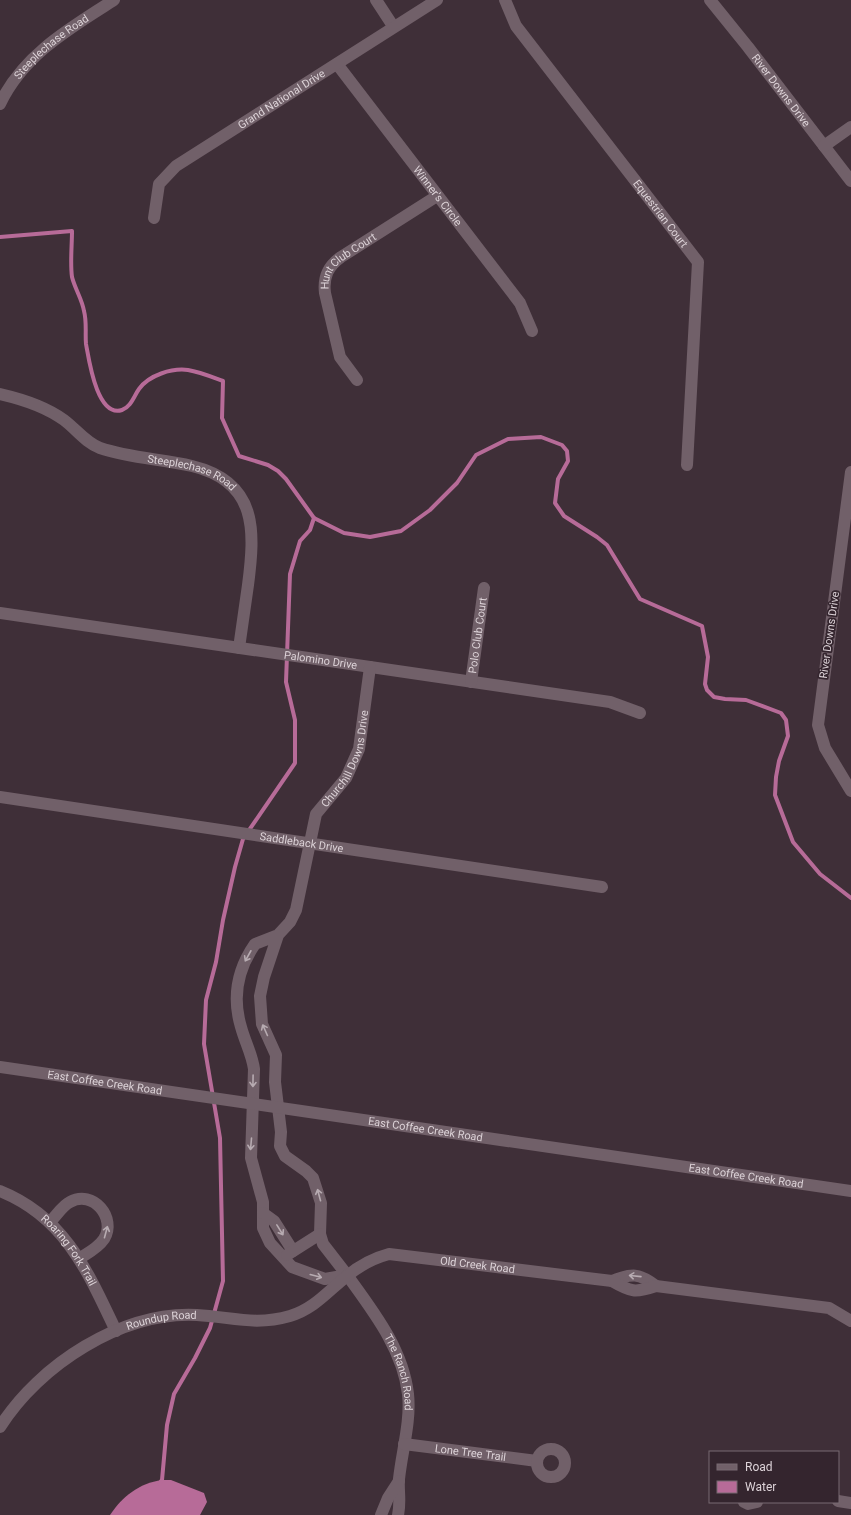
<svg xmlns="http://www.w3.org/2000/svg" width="851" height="1515" viewBox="0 0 851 1515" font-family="Roboto,sans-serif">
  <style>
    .water { fill: #b76b98 }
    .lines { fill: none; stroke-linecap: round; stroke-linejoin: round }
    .stream { stroke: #b76b98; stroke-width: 4 }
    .minor { stroke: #716069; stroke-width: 12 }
    .oneway { stroke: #b7abb1 }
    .labels { text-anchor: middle; stroke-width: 3.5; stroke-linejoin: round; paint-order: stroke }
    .street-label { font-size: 11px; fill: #ddd3d8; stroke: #34252e }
  </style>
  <rect width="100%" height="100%" fill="#3f2f38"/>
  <path class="water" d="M162,1480H171L204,1493L207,1502L200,1515H110C122,1497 139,1483 162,1480Z"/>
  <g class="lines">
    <g class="stream">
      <path d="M0,237L72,231C72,246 70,263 72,277C75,289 82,299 84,311C87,322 85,334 86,344C89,360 97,418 122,410C131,407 134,396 139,389C149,375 172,368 188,370C200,372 212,377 223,381L222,418L239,456L268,465L278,471L286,479L314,518L344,533L370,537L401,531L430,510L457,483L476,455L508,439L541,437L562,445L567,451L568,461L558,479L555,503L564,516L597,537L607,545L640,599L702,626L708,657L705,684L707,690L714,697L725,699L746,700L781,713L786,720L788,736L779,761L776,777L775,795L793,842L820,874L851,898"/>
      <polyline points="159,1484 162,1480 167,1425 174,1394 195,1358 210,1328 223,1281 220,1138 204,1044 206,1000 216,962 223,920 235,867 243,839 295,763 295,720 286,682 290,574 300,541 310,530 314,518"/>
    </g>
    <g class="minor">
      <polyline points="376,0 393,26"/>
      <path id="s1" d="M505,0L516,26L698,262L687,465"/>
      <path id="s2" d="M710,0L748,47L851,181"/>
      <path id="s3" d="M337,64L520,303L532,331"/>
      <path id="s4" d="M0,104C23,55 70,28 114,0"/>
      <polyline points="824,146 851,127"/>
      <path id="s5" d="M154,218L159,184L176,166L437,0"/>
      <path id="s6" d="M357,380L340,357L325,293C323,277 328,266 341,257L437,196"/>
      <path id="s7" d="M0,394C22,399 45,406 64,420C76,429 86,443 100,448C129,458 162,459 192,466C258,482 255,531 248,585C245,606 242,627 239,648"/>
      <polyline points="851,472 818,725 825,748 851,791"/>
      <path id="s8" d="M0,613L610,702L640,713"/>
      <path id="s9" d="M471,682L484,588"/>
      <path id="s10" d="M0,797L602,887"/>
      <path id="s11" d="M278,935L255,944C237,970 232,997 241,1027C245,1042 252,1054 254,1069L251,1158L263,1202V1228L270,1243L292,1267L325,1279L347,1275L323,1244L320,1234L321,1203L313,1178L306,1171L285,1156L280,1146L281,1132L275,1082L276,1055L262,1024L260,996L264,977L278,935L290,922L296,910L316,814L346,778L359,749L370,667"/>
      <path id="s12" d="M0,1067L851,1191"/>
      <path id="s13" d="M0,1191C65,1217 88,1272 116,1331"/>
      <polyline points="263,1213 274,1221 293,1251"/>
      <path d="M50,1222C56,1216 63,1205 70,1202C93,1189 117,1218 104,1239C98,1248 88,1253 80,1258"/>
      <polyline points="287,1255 320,1234"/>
      <path id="s14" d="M347,1275C373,1311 403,1349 408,1394C411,1421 402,1451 399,1479C398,1491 401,1502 398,1515"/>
      <path d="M612,1281C632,1273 639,1273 656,1286"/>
      <path id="s15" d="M0,1427C39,1365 122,1311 197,1315C232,1317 255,1326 290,1316C314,1309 328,1291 347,1276C359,1266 374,1258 389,1254L612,1281C631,1292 635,1293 656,1286L829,1308L851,1321"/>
      <path id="s16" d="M404,1444L537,1461"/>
      <circle cx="551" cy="1463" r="14"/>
      <polyline points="838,1501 851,1503"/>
      <polyline points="744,1502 748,1504 757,1502"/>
      <polyline points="381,1515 388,1498 399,1481"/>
    </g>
  </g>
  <defs><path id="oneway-shaft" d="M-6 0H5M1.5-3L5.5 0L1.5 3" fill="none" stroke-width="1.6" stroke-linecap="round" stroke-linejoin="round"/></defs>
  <g class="oneway">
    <use href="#oneway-shaft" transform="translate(248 956) rotate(119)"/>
    <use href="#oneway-shaft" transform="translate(265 1030) rotate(-114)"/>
    <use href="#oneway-shaft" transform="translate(253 1081) rotate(91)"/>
    <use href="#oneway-shaft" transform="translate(251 1144) rotate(95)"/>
    <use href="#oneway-shaft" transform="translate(319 1195) rotate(-105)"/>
    <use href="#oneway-shaft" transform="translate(280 1230) rotate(58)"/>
    <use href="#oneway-shaft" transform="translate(106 1232) rotate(-75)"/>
    <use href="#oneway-shaft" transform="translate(316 1276) rotate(15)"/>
    <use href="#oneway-shaft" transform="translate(635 1276) rotate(-174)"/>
  </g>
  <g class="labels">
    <g class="street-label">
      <text dy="4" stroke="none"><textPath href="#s4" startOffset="78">Steeplechase Road</textPath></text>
      <text dy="4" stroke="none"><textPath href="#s2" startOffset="115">River Downs Drive</textPath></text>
      <text dy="4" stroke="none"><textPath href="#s5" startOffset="184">Grand National Drive</textPath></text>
      <text dy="4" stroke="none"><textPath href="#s3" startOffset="166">Winner's Circle</textPath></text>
      <text dy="4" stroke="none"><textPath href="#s1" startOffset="265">Equestrian Court</textPath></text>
      <text dy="4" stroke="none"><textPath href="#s6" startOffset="137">Hunt Club Court</textPath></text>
      <text dy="4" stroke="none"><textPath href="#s7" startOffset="211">Steeplechase Road</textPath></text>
      <text dy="4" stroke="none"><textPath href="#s9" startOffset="47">Polo Club Court</textPath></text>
      <text transform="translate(829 635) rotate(-82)" y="4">River Downs Drive</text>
      <text dy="4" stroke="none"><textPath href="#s8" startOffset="324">Palomino Drive</textPath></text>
      <text dy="4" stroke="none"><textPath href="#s11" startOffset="988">Churchill Downs Drive</textPath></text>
      <text dy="4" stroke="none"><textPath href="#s10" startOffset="305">Saddleback Drive</textPath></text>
      <text dy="4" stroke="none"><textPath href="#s12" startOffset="106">East Coffee Creek Road</textPath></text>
      <text dy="4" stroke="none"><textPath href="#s12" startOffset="430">East Coffee Creek Road</textPath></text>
      <text dy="4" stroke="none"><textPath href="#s12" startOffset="754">East Coffee Creek Road</textPath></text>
      <text dy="4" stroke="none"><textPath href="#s13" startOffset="93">Roaring Fork Trail</textPath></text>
      <text dy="4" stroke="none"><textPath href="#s15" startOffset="537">Old Creek Road</textPath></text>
      <text dy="4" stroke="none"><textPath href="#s15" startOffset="200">Roundup Road</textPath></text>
      <text dy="4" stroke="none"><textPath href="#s14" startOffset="112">The Ranch Road</textPath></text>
      <text dy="4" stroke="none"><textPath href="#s16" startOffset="67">Lone Tree Trail</textPath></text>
    </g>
  </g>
  <rect x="709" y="1451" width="130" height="52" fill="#34252e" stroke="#786b72"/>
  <rect x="717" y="1464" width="20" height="6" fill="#716069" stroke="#786b72"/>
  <text x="745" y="1471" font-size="12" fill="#ddd3d8">Road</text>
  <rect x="717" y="1481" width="20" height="12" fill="#b76b98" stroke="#786b72"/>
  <text x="745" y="1491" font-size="12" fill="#ddd3d8">Water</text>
</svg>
